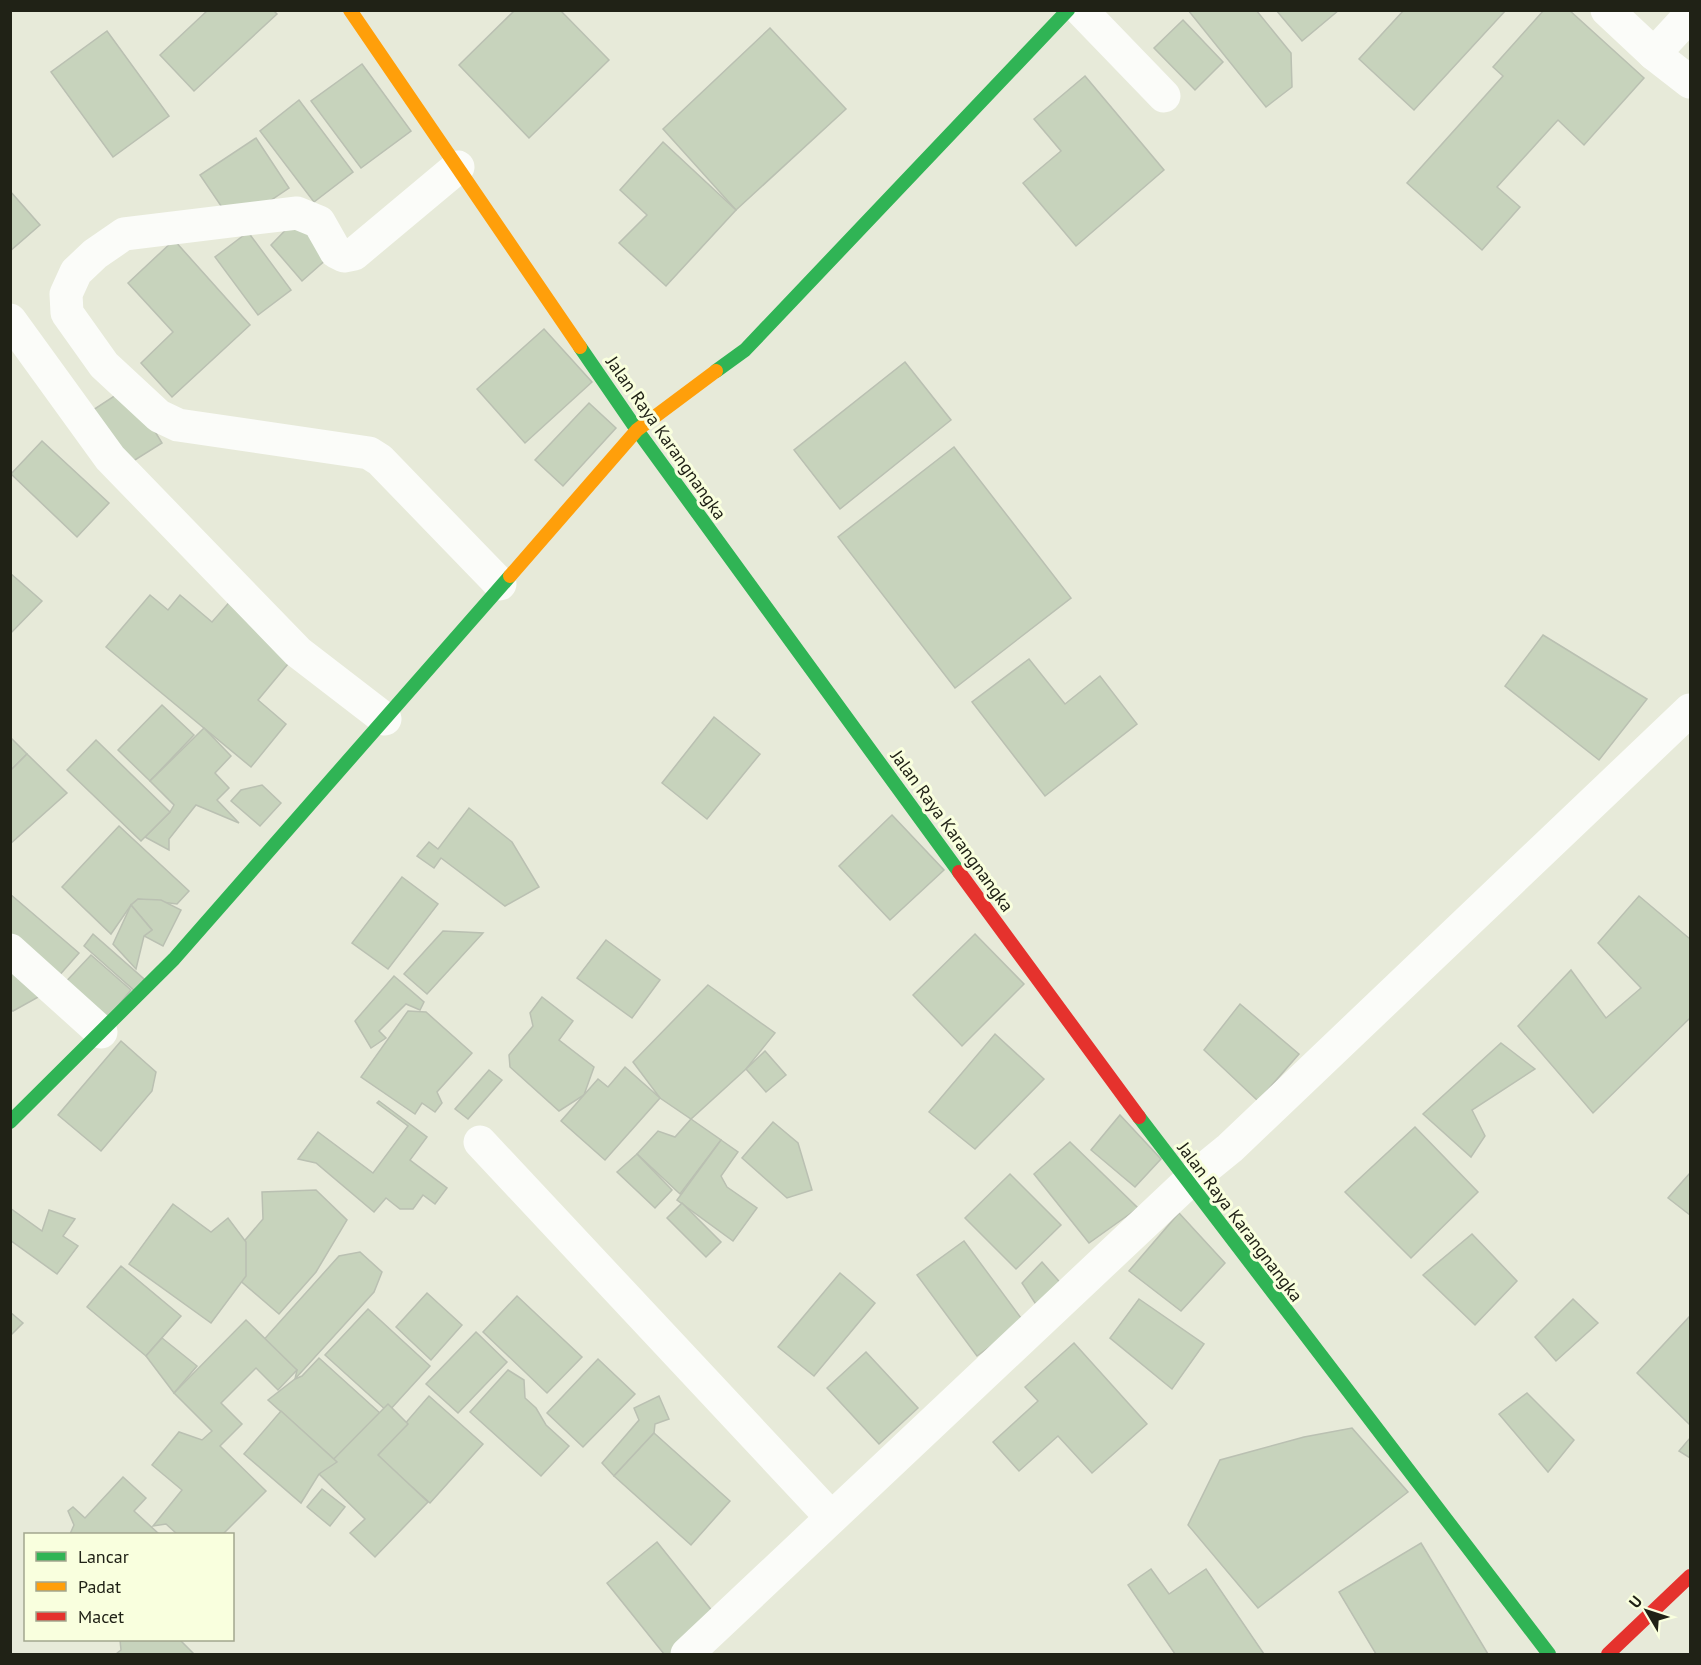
<svg xmlns="http://www.w3.org/2000/svg" width="1701" height="1665" viewBox="0 0 1701 1665" font-family="'PT Sans',sans-serif">
  <style>
    .building { fill: #c7d3bc; stroke: #bac0b2; stroke-width: 1.5 }
    .lines { fill: none; stroke-linecap: round; stroke-linejoin: round }
    .street { stroke: #fbfcf9; stroke-width: 33 }
    .fast { stroke: #30b455; stroke-width: 14 }
    .slow { stroke: #ff9f0a; stroke-width: 14 }
    .jam { stroke: #e5322d; stroke-width: 14 }
    .labels { text-anchor: middle; stroke-width: 6; stroke-linejoin: round; paint-order: stroke }
    .street-label { font-size: 18px; fill: #202216; stroke: #f9ffde }
  </style>
  <rect width="100%" height="100%" fill="#e7ead9"/>
  <g class="building">
    <polygon points="208,10 273,10 277,14 194,91 160,55"/>
    <polygon points="515,10 560,10 609,60 529,138 459,65"/>
    <polygon points="1188,10 1256,10 1291,53 1292,87 1266,107"/>
    <polygon points="1276,10 1339,10 1302,41"/>
    <polygon points="1404,10 1506,10 1414,110 1359,59"/>
    <polygon points="1544,10 1569,10 1644,78 1584,145 1558,120 1497,187 1520,207 1482,250 1407,183 1503,76 1493,67"/>
    <polygon points="1183,20 1223,62 1195,90 1154,48"/>
    <polygon points="770,28 846,109 736,210 663,129"/>
    <polygon points="107,31 169,116 113,157 51,72"/>
    <polygon points="362,64 411,131 361,168 311,101"/>
    <polygon points="1085,76 1164,170 1076,246 1023,183 1061,151 1034,119"/>
    <polygon points="299,100 353,172 314,202 260,131"/>
    <polygon points="256,138 289,188 234,225 200,175"/>
    <polygon points="663,142 736,210 666,286 619,243 647,215 620,190"/>
    <polygon points="10,191 40,225 10,251"/>
    <polygon points="306,209 338,249 302,281 271,245"/>
    <polygon points="248,232 291,290 258,315 215,257"/>
    <polygon points="174,240 250,325 172,397 141,363 173,332 128,283"/>
    <polygon points="544,329 592,382 525,443 477,389"/>
    <polygon points="905,362 951,420 840,509 794,450"/>
    <polygon points="128,387 162,443 127,465 93,410"/>
    <polygon points="589,403 616,428 563,486 535,460"/>
    <polygon points="42,441 109,503 77,537 11,474"/>
    <polygon points="954,447 1071,598 955,688 838,537"/>
    <polygon points="10,573 42,601 10,634"/>
    <polygon points="150,595 168,610 180,595 212,622 233,598 298,652 258,700 286,724 251,767 106,647"/>
    <polygon points="1543,635 1647,699 1599,760 1505,686"/>
    <polygon points="1029,659 1065,704 1100,676 1137,724 1045,796 972,702"/>
    <polygon points="162,705 194,735 150,781 118,750"/>
    <polygon points="714,717 760,754 707,819 662,783"/>
    <polygon points="204,728 231,756 215,773 229,788 217,800 239,823 196,805 169,839 169,850 145,837 170,812 174,805 150,781"/>
    <polygon points="10,737 27,754 10,771"/>
    <polygon points="96,740 170,812 141,841 67,770"/>
    <polygon points="27,754 67,793 10,844 10,771"/>
    <polygon points="262,785 281,803 260,826 231,801 241,790"/>
    <polygon points="469,808 512,842 539,887 505,906 441,858 434,868 417,856 429,842 438,849"/>
    <polygon points="892,815 944,870 890,920 839,866"/>
    <polygon points="119,826 189,891 177,904 138,899 131,905 111,934 62,887"/>
    <polygon points="402,877 438,904 388,969 352,943"/>
    <polygon points="10,894 79,953 42,995 13,1011 10,1009"/>
    <polygon points="1639,896 1690,939 1690,1018 1593,1113 1518,1026 1571,970 1606,1018 1641,988 1598,943"/>
    <polygon points="138,899 161,900 181,910 163,946 144,936 152,930 131,905"/>
    <polygon points="131,905 152,930 144,936 136,969 113,944"/>
    <polygon points="443,931 483,933 427,994 404,974"/>
    <polygon points="93,934 144,979 136,992 84,946"/>
    <polygon points="975,934 1024,984 962,1046 913,995"/>
    <polygon points="606,940 660,980 632,1018 577,978"/>
    <polygon points="91,955 131,990 102,1025 60,988"/>
    <polygon points="394,976 424,1002 420,1010 406,1004 379,1031 386,1038 371,1048 355,1021"/>
    <polygon points="708,985 775,1033 746,1069 691,1119 660,1098 633,1062"/>
    <polygon points="542,997 573,1021 559,1040 594,1067 584,1095 559,1111 510,1067 509,1055 533,1026 530,1013"/>
    <polygon points="1240,1004 1299,1054 1258,1101 1204,1050"/>
    <polygon points="408,1011 426,1012 472,1053 437,1092 442,1103 435,1112 422,1103 415,1114 361,1077"/>
    <polygon points="995,1034 1044,1079 975,1149 929,1112"/>
    <polygon points="121,1041 156,1072 152,1091 101,1151 58,1115"/>
    <polygon points="1501,1043 1535,1069 1472,1110 1485,1136 1471,1157 1423,1114"/>
    <polygon points="765,1051 786,1075 766,1092 746,1069"/>
    <polygon points="625,1067 660,1098 605,1160 561,1121 598,1079 608,1087"/>
    <polygon points="489,1070 502,1080 468,1119 455,1109"/>
    <polygon points="379,1101 427,1137 410,1160 447,1188 435,1204 423,1195 413,1209 400,1209 386,1198 374,1212 316,1163 298,1159 318,1132 373,1173 408,1126 377,1103"/>
    <polygon points="1120,1115 1161,1159 1135,1187 1091,1150"/>
    <polygon points="691,1119 721,1140 680,1194 637,1154 658,1131 675,1137"/>
    <polygon points="773,1122 798,1143 812,1190 787,1198 742,1158"/>
    <polygon points="1415,1127 1478,1192 1411,1258 1345,1192"/>
    <polygon points="721,1140 738,1152 721,1176 727,1187 757,1208 733,1241 677,1200"/>
    <polygon points="1070,1142 1138,1208 1089,1243 1034,1174"/>
    <polygon points="637,1154 672,1190 655,1208 617,1172"/>
    <polygon points="1690,1173 1690,1215 1668,1198"/>
    <polygon points="1010,1174 1061,1225 1016,1269 965,1218"/>
    <polygon points="316,1190 347,1220 316,1272 279,1314 223,1266 263,1219 262,1192"/>
    <polygon points="682,1203 721,1242 706,1257 667,1218"/>
    <polygon points="173,1204 211,1232 228,1218 246,1242 246,1276 211,1323 129,1264"/>
    <polygon points="10,1208 42,1231 49,1210 75,1219 63,1236 78,1246 57,1274 10,1240"/>
    <polygon points="1179,1213 1225,1263 1181,1311 1129,1271"/>
    <polygon points="1472,1234 1517,1281 1475,1325 1423,1275"/>
    <polygon points="964,1241 1024,1322 977,1356 917,1275"/>
    <polygon points="360,1252 382,1272 374,1292 295,1379 297,1370 259,1345 339,1256"/>
    <polygon points="1042,1262 1065,1288 1037,1306 1022,1283"/>
    <polygon points="121,1266 181,1316 146,1356 87,1307"/>
    <polygon points="840,1273 875,1303 814,1376 778,1347"/>
    <polygon points="427,1293 462,1325 431,1360 396,1327"/>
    <polygon points="517,1296 582,1357 547,1393 483,1332"/>
    <polygon points="1139,1299 1204,1344 1172,1389 1110,1338"/>
    <polygon points="1573,1299 1598,1323 1556,1361 1535,1337"/>
    <polygon points="368,1309 430,1366 388,1412 325,1355"/>
    <polygon points="10,1312 23,1323 10,1336"/>
    <polygon points="1690,1316 1690,1425 1637,1373"/>
    <polygon points="246,1320 297,1370 278,1390 256,1368 221,1403 242,1424 220,1446 266,1491 223,1534 177,1534 166,1524 153,1526 182,1490 152,1465 179,1432 202,1440 212,1431 174,1393"/>
    <polygon points="476,1332 507,1362 458,1413 426,1384"/>
    <polygon points="162,1338 197,1366 174,1393 146,1356"/>
    <polygon points="1074,1343 1147,1424 1092,1473 1058,1436 1019,1471 993,1442 1038,1401 1025,1387"/>
    <polygon points="866,1352 918,1408 879,1444 827,1388"/>
    <polygon points="319,1358 381,1414 337,1462 268,1400 295,1379 302,1376"/>
    <polygon points="598,1359 635,1394 583,1447 547,1413"/>
    <polygon points="508,1370 524,1380 525,1398 536,1408 546,1425 569,1446 541,1476 470,1412"/>
    <polygon points="1527,1393 1574,1440 1548,1472 1499,1414"/>
    <polygon points="429,1396 483,1444 430,1503 377,1456"/>
    <polygon points="659,1396 669,1419 655,1424 654,1433 614,1476 602,1463 639,1420 634,1408"/>
    <polygon points="388,1404 408,1424 378,1455 428,1502 375,1557 350,1533 365,1519 319,1474"/>
    <polygon points="281,1411 337,1462 319,1474 301,1503 244,1454"/>
    <polygon points="1352,1428 1408,1492 1258,1608 1188,1525 1220,1460 1304,1437"/>
    <polygon points="654,1433 730,1501 691,1545 614,1476"/>
    <polygon points="1690,1438 1690,1458 1679,1451"/>
    <polygon points="123,1477 146,1498 134,1511 159,1534 70,1534 74,1525 68,1511 73,1507 85,1518"/>
    <polygon points="322,1489 345,1507 330,1526 307,1507"/>
    <polygon points="657,1542 717,1617 670,1654 664,1654 607,1583"/>
    <polygon points="1421,1543 1488,1654 1376,1654 1339,1592"/>
    <polygon points="1151,1569 1169,1594 1206,1569 1264,1654 1175,1654 1128,1585"/>
    <polygon points="120,1640 180,1640 194,1654 116,1654 121,1650"/>
  </g>
  <g class="lines">
    <g class="street">
      <polyline points="1081,10 1164,96"/>
      <polyline points="1607,10 1654,54 1690,82"/>
      <polyline points="1654,54 1690,15"/>
      <polyline points="458,167 354,254 344,256 336,252 319,222 297,213 124,234 95,254 76,272 66,294 67,313 104,365 159,416 178,425 369,453 380,460 500,584"/>
      <polyline points="10,320 110,458 298,652 385,719"/>
      <polyline points="10,950 101,1032"/>
      <polyline points="480,1142 831,1517"/>
      <polyline points="687,1654 1187,1183 1230,1148 1690,710"/>
    </g>
    <g class="fast">
      <polyline points="580,347 637,430 959,872"/>
      <polyline points="716,371 745,350 1068,10"/>
      <polyline points="1139,1117 1549,1654"/>
      <polyline points="10,1122 174,959 510,576"/>
    </g>
    <g class="slow">
      <polyline points="350,10 580,347"/>
      <polyline points="510,576 637,430 716,371"/>
    </g>
    <g class="jam">
      <polyline points="959,872 1139,1117"/>
      <polyline points="1608,1654 1690,1576"/>
    </g>
  </g>
  <g class="labels">
    <g class="street-label">
      <text transform="translate(666 438) rotate(55)" y="6">Jalan Raya Karangnangka</text>
      <text transform="translate(952 831) rotate(54)" y="6">Jalan Raya Karangnangka</text>
      <text transform="translate(1240 1222) rotate(53)" y="6">Jalan Raya Karangnangka</text>
    </g>
  </g>
  <rect width="1701" height="1665" fill="none" stroke="#202216" stroke-width="24"/>
  <rect x="24" y="1533" width="210" height="108" fill="#f9ffde" stroke="#a2a78e" stroke-width="1.5"/>
  <rect x="36" y="1552" width="30" height="9" fill="#30b455" stroke="#a2a78e" stroke-width="1.5"/>
  <text x="78" y="1563" font-size="18" fill="#202216">Lancar</text>
  <rect x="36" y="1582" width="30" height="9" fill="#ff9f0a" stroke="#a2a78e" stroke-width="1.5"/>
  <text x="78" y="1593" font-size="18" fill="#202216">Padat</text>
  <rect x="36" y="1612" width="30" height="9" fill="#e5322d" stroke="#a2a78e" stroke-width="1.5"/>
  <text x="78" y="1623" font-size="18" fill="#202216">Macet</text>
  <g transform="translate(1647 1611) rotate(309)" stroke="#f9ffde" stroke-width="4.5" paint-order="stroke">
  <path d="M0-4.5L10 22L0 15L-10 22Z" fill="#202216"/>
  <text y="-9" font-size="16" font-weight="bold" text-anchor="middle" fill="#202216">U</text>
  </g>
</svg>
